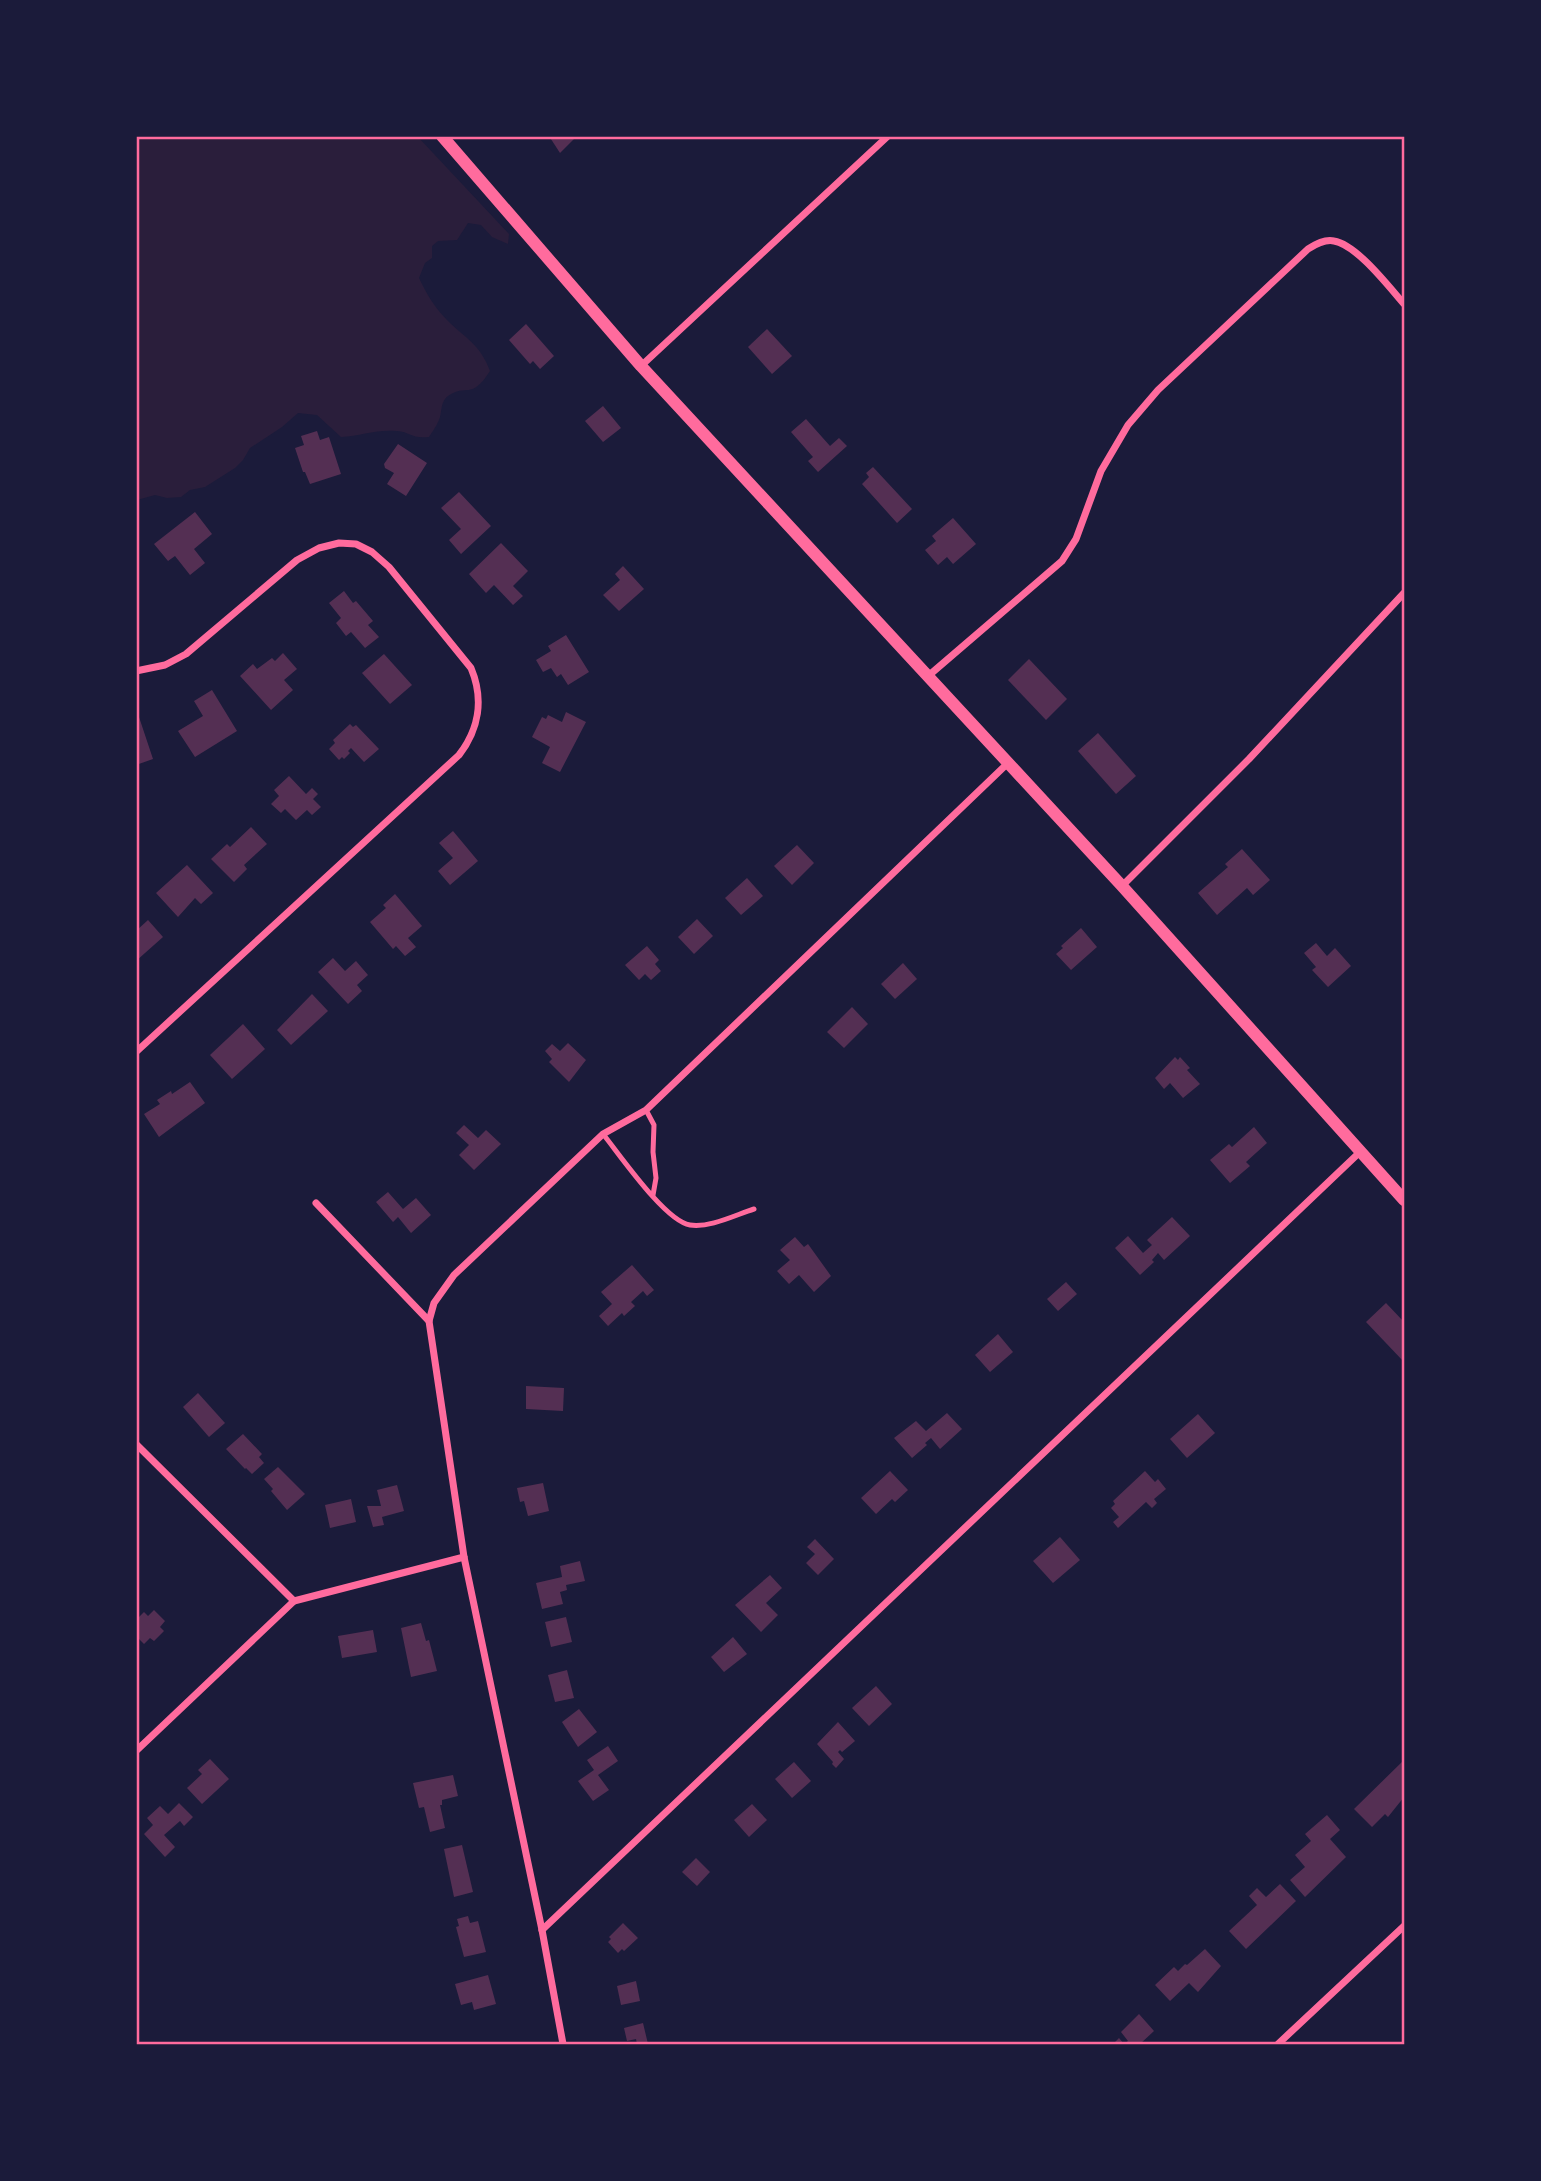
<svg xmlns="http://www.w3.org/2000/svg" width="1541" height="2181" viewBox="0 0 1541 2181" font-family="Raleway,sans-serif">
  <style>
    .green { fill: #2a1e3b }
    .building { fill: #542f53 }
    .lines { fill: none; stroke-linecap: round; stroke-linejoin: round }
    .service { stroke: #ff6b9d; stroke-width: 5 }
    .minor { stroke: #ff6b9d; stroke-width: 7 }
    .tertiary { stroke: #ff6b9d; stroke-width: 12 }
    .neatline { fill: none; stroke: #ff6b9d; stroke-width: 2.5 }
  </style>
  <rect width="100%" height="100%" fill="#1b1b3a"/>
  <path class="green" d="M136,137H418L509,234L508,244L492,237L481,225L468,223L457,240L438,241L432,246V258L425,263L419,278C426,293 435,308 447,320C466,339 480,344 490,371C471,401 466,383 448,396C439,403 443,414 438,422C436,427 432,432 429,437C411,439 411,432 397,431C377,429 360,436 341,437L317,415L298,413L282,427L250,448L243,460L235,468L205,487L190,490L181,497L167,498L155,495L137,500Z"/>
  <g class="building">
    <polygon points="549,136 577,136 560,153"/>
    <polygon points="526,324 554,356 540,369 533,361 530,364 509,340"/>
    <polygon points="767,329 792,356 772,374 748,347"/>
    <polygon points="603,406 621,428 603,442 585,421"/>
    <polygon points="806,419 830,446 839,438 847,446 818,472 808,461 813,457 791,432"/>
    <polygon points="317,431 320,440 329,437 341,474 310,484 305,472 303,472 295,448 304,445 301,436"/>
    <polygon points="398,444 427,463 406,496 387,484 394,473 385,468 384,464"/>
    <polygon points="873,467 912,509 897,523 862,484 869,477 866,473"/>
    <polygon points="459,492 491,526 461,554 449,540 461,529 441,508"/>
    <polygon points="195,512 212,534 194,549 205,563 190,575 175,556 168,561 154,544"/>
    <polygon points="953,518 976,544 953,564 947,557 938,565 925,550 936,541 932,536"/>
    <polygon points="501,543 528,571 513,586 523,596 513,605 494,585 486,593 469,574"/>
    <polygon points="623,566 644,589 619,611 603,595 620,580 615,574"/>
    <polygon points="344,591 353,603 356,601 373,621 368,625 379,637 365,648 351,632 346,636 336,623 341,618 329,603"/>
    <polygon points="566,635 589,672 568,685 561,674 557,677 551,668 543,672 536,660 551,651 548,646"/>
    <polygon points="283,653 297,669 284,680 293,690 271,710 240,676 253,664 257,669 272,658 275,661"/>
    <polygon points="384,654 412,685 390,704 362,673"/>
    <polygon points="1029,659 1067,699 1046,720 1008,680"/>
    <polygon points="212,690 237,731 195,757 178,731 203,716 194,701"/>
    <polygon points="566,712 586,722 560,772 542,763 550,747 532,737 542,717 546,719 548,715 562,722"/>
    <polygon points="139,717 153,759 136,765 136,718"/>
    <polygon points="350,724 353,727 356,725 379,749 364,762 351,748 348,751 350,753 344,759 342,757 339,760 329,749 335,743 333,740"/>
    <polygon points="1098,733 1136,776 1116,794 1078,751"/>
    <polygon points="289,776 306,794 312,788 318,794 313,799 321,807 312,815 307,810 296,820 285,809 281,813 271,804 279,796 274,790"/>
    <polygon points="251,827 267,844 244,865 247,869 234,882 211,859 227,844 230,847"/>
    <polygon points="453,831 478,861 450,885 438,871 453,858 439,843"/>
    <polygon points="797,845 814,863 792,885 774,866"/>
    <polygon points="1242,849 1270,880 1253,895 1247,888 1217,915 1198,893 1228,867 1225,864"/>
    <polygon points="187,865 213,893 201,904 195,898 178,917 156,893"/>
    <polygon points="747,878 763,896 741,915 725,898"/>
    <polygon points="395,894 422,926 408,938 416,947 405,956 396,946 393,949 370,922 386,908 383,905"/>
    <polygon points="697,919 713,936 694,954 678,937"/>
    <polygon points="148,920 163,937 136,961 136,931"/>
    <polygon points="1081,928 1097,947 1071,970 1056,954 1063,948 1061,946"/>
    <polygon points="1316,943 1327,956 1335,948 1351,966 1328,987 1312,970 1316,967 1304,953"/>
    <polygon points="647,946 659,960 655,964 661,971 651,980 645,974 639,980 625,965"/>
    <polygon points="333,958 345,971 356,961 368,975 357,985 362,991 348,1004 318,972"/>
    <polygon points="903,963 917,979 895,999 881,984"/>
    <polygon points="312,994 328,1011 291,1045 277,1030"/>
    <polygon points="852,1007 868,1024 844,1048 827,1032"/>
    <polygon points="243,1024 265,1049 232,1079 210,1055"/>
    <polygon points="568,1043 586,1060 569,1082 549,1062 552,1059 545,1051 552,1044 560,1051"/>
    <polygon points="1175,1057 1178,1060 1180,1057 1190,1068 1187,1070 1200,1084 1183,1098 1170,1083 1164,1089 1155,1078"/>
    <polygon points="190,1082 205,1103 159,1137 144,1114 160,1104 157,1100 171,1091 172,1094"/>
    <polygon points="464,1125 478,1138 486,1130 501,1144 474,1170 459,1155 469,1145 456,1133"/>
    <polygon points="1254,1127 1267,1143 1246,1162 1250,1166 1230,1183 1210,1160 1229,1144 1232,1147"/>
    <polygon points="388,1192 403,1209 416,1198 431,1215 411,1233 398,1217 393,1222 376,1202"/>
    <polygon points="1172,1217 1190,1236 1164,1260 1158,1253 1152,1260 1154,1262 1140,1275 1115,1248 1128,1236 1143,1253 1152,1245 1147,1240"/>
    <polygon points="795,1237 804,1247 808,1244 831,1276 814,1292 799,1275 789,1284 777,1271 790,1260 780,1250"/>
    <polygon points="632,1265 654,1290 647,1296 643,1291 631,1302 635,1306 624,1316 622,1313 608,1326 599,1316 612,1304 601,1292"/>
    <polygon points="1066,1282 1077,1294 1058,1311 1047,1299"/>
    <polygon points="1386,1303 1404,1322 1404,1362 1366,1322"/>
    <polygon points="998,1334 1013,1352 990,1372 975,1355"/>
    <polygon points="526,1386 564,1388 563,1411 526,1409"/>
    <polygon points="198,1393 225,1423 209,1437 183,1407"/>
    <polygon points="947,1413 962,1429 940,1449 931,1438 925,1443 927,1445 912,1458 894,1438 916,1421 926,1431"/>
    <polygon points="1198,1414 1215,1433 1187,1458 1170,1439"/>
    <polygon points="243,1434 262,1454 259,1457 264,1463 252,1474 246,1468 245,1469 226,1449"/>
    <polygon points="278,1467 305,1494 287,1510 271,1491 273,1489 264,1479"/>
    <polygon points="890,1471 908,1490 895,1502 892,1499 876,1514 861,1498"/>
    <polygon points="1145,1471 1155,1482 1158,1479 1166,1489 1154,1499 1157,1503 1152,1508 1146,1502 1118,1528 1113,1522 1119,1517 1111,1508 1115,1504 1113,1501"/>
    <polygon points="543,1483 549,1511 528,1516 524,1501 520,1502 517,1488"/>
    <polygon points="397,1485 404,1511 382,1517 384,1525 373,1527 367,1506 381,1506 377,1490"/>
    <polygon points="351,1499 356,1522 330,1528 325,1505"/>
    <polygon points="1060,1537 1080,1560 1053,1583 1033,1561"/>
    <polygon points="815,1539 834,1559 818,1575 806,1563 815,1554 807,1547"/>
    <polygon points="580,1561 585,1581 566,1585 567,1590 560,1592 563,1604 542,1609 536,1583 562,1577 560,1566"/>
    <polygon points="770,1575 782,1588 766,1603 778,1615 761,1632 735,1605"/>
    <polygon points="154,1610 165,1621 160,1627 164,1631 154,1641 150,1638 144,1644 136,1636 136,1625 139,1623 136,1620 144,1612 148,1616"/>
    <polygon points="566,1617 572,1642 551,1647 545,1622"/>
    <polygon points="421,1623 426,1641 429,1640 437,1671 411,1677 401,1628"/>
    <polygon points="373,1630 377,1652 342,1658 338,1636"/>
    <polygon points="733,1637 747,1654 724,1672 711,1657"/>
    <polygon points="567,1670 574,1698 555,1702 548,1675"/>
    <polygon points="876,1686 892,1704 869,1726 852,1708"/>
    <polygon points="579,1709 597,1732 578,1747 562,1722"/>
    <polygon points="838,1722 855,1741 842,1752 840,1750 838,1752 844,1759 836,1768 832,1764 833,1762 817,1744"/>
    <polygon points="608,1746 618,1761 598,1775 609,1790 593,1801 578,1781 594,1770 587,1760"/>
    <polygon points="210,1759 229,1779 202,1804 187,1788 202,1774 198,1770"/>
    <polygon points="1404,1760 1404,1797 1388,1817 1385,1814 1372,1827 1354,1809"/>
    <polygon points="794,1762 811,1781 792,1798 775,1779"/>
    <polygon points="453,1775 458,1796 442,1800 442,1805 440,1805 445,1828 430,1832 424,1807 419,1808 413,1783"/>
    <polygon points="179,1803 193,1817 184,1826 180,1821 164,1835 175,1847 165,1857 144,1834 153,1825 147,1818 160,1806 168,1814"/>
    <polygon points="752,1804 767,1820 749,1837 734,1820"/>
    <polygon points="1327,1815 1340,1830 1330,1839 1346,1857 1305,1897 1290,1880 1305,1867 1295,1855 1311,1841 1305,1834"/>
    <polygon points="462,1845 473,1892 454,1897 444,1849"/>
    <polygon points="696,1858 710,1872 697,1886 682,1872"/>
    <polygon points="1280,1884 1296,1901 1246,1949 1229,1931 1257,1905 1249,1896 1257,1888 1266,1897"/>
    <polygon points="468,1916 470,1923 478,1921 486,1952 464,1957 456,1927 459,1926 457,1919"/>
    <polygon points="623,1923 638,1938 624,1951 622,1949 618,1953 608,1942 611,1939 609,1937"/>
    <polygon points="1205,1949 1221,1966 1198,1992 1189,1983 1170,2001 1155,1985 1174,1967 1178,1971 1185,1964 1187,1965"/>
    <polygon points="488,1975 496,2004 474,2010 472,2002 461,2005 455,1984"/>
    <polygon points="636,1981 640,2001 621,2005 617,1986"/>
    <polygon points="1139,2014 1154,2031 1140,2044 1113,2044 1119,2038 1124,2044 1128,2041 1121,2032"/>
    <polygon points="643,2023 648,2044 637,2044 636,2039 627,2041 624,2028"/>
  </g>
  <g class="lines">
    <g class="service">
      <polyline points="646,1110 654,1125 653,1152 656,1178 653,1195"/>
      <path d="M603,1134C620,1155 665,1221 690,1225C710,1228 735,1215 754,1209"/>
    </g>
    <g class="minor">
      <polyline points="641,366 888,136"/>
      <path d="M136,671L165,665L186,654L297,560L319,548L339,543L356,544L372,552L389,567L471,668C484,699 479,729 459,755L136,1052"/>
      <path d="M927,677L1062,561L1076,539L1101,471L1128,425L1158,390L1308,249C1316,244 1325,239 1334,241C1357,245 1389,287 1404,304"/>
      <polyline points="1122,886 1249,759 1404,593"/>
      <polyline points="316,1203 429,1321 464,1557 542,1930 563,2044"/>
      <polyline points="429,1321 434,1303 454,1275 603,1134 646,1110 1008,763"/>
      <polyline points="136,1444 294,1601"/>
      <polyline points="136,1751 294,1601 464,1557"/>
      <polyline points="542,1930 1361,1151"/>
      <polyline points="1278,2044 1404,1926"/>
    </g>
    <polyline class="tertiary" points="442,136 641,366 1122,886 1404,1200"/>
  </g>
  <rect width="1541" height="2181" fill="none" stroke="#1b1b3a" stroke-width="276"/>
  <rect x="138" y="138" width="1265" height="1905" class="neatline"/>
</svg>
